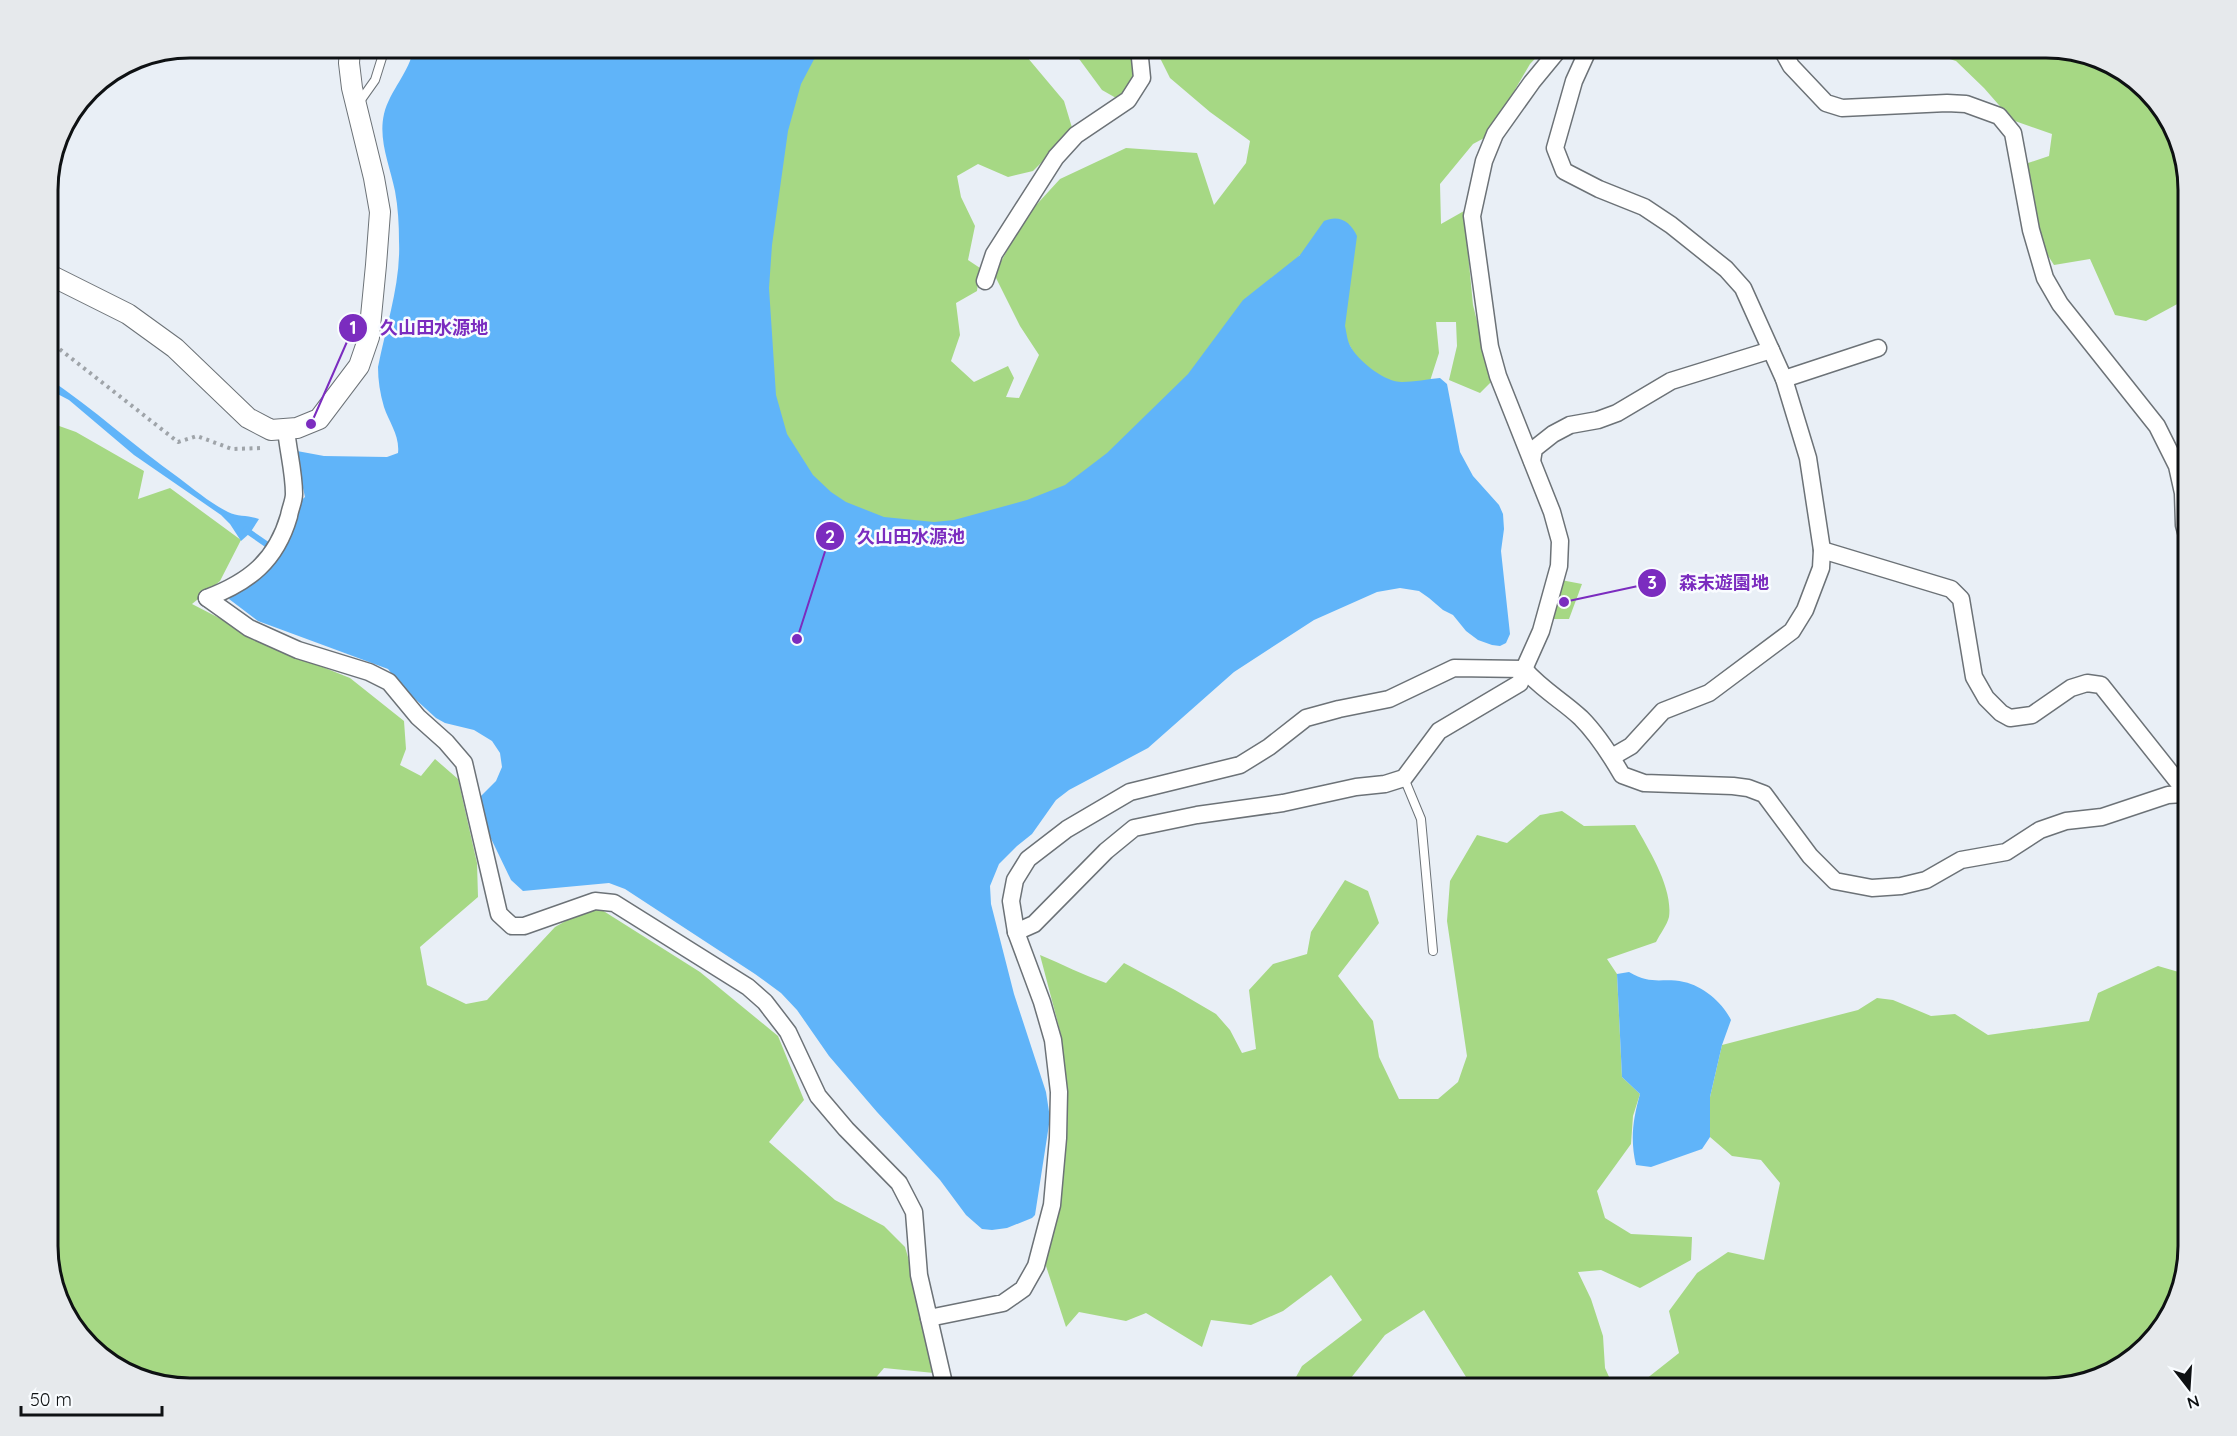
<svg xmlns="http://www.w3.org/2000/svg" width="2237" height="1436" viewBox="0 0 2237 1436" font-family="Quicksand,'Noto Sans JP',sans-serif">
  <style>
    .green { fill: #a6d884 }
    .water { fill: #60b4f9 }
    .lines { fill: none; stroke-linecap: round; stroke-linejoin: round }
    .stream { stroke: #60b4f9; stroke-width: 6 }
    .service-casing { stroke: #6c7277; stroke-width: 10 }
    .minor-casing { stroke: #6c7277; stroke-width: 19 }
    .tertiary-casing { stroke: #6c7277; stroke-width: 22 }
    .path { stroke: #9fa4a9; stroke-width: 4; stroke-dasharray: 3 4.5; stroke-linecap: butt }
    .service { stroke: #fff; stroke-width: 8 }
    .minor { stroke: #fff; stroke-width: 16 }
    .tertiary { stroke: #fff; stroke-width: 20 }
    .rim { fill: none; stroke: #0e1113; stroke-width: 3 }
    .leader { fill: none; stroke: #7b2cbf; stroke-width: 2 }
    .callout-dot { fill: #7b2cbf; stroke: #f9fcff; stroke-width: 2 }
    .mark-label { font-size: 18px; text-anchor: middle; font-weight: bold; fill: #fff }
    .callout-label { font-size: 18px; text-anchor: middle; font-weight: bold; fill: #7b2cbf; stroke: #f9fcff; stroke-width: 5; stroke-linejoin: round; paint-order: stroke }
  </style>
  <rect width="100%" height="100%" fill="#e9eff6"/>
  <g class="green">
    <polygon points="797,48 1029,48 1027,57 1064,101 1073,131 1033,171 1008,177 978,164 957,176 961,197 975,226 968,260 980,268 977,291 956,303 960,335 951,361 974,382 1008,366 1014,378 1006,397 1019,398 1039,355 1020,326 994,274 1027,215 1060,179 1126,148 1197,153 1214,205 1246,163 1250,141 1210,112 1170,78 1155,48 1545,48 1530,64 1488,136 1473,144 1440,184 1441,224 1464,211 1473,305 1492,381 1480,393 1449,380 1457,346 1456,322 1436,322 1439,353 1430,381 1373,388 1300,255 1095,480 902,544 781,467 754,245"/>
    <polygon points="1071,48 1138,48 1136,87 1116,98 1102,90"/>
    <polygon points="1915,48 2047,48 2125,72 2170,120 2189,190 2189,309 2181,302 2146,321 2115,315 2090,259 2054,265 2038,240 2025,164 2049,156 2052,134 2012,120 1984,88 1956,61"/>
    <polygon points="48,422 76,432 144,471 138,499 170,488 241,540 220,581 192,604 285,652 350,678 404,721 406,749 400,765 421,776 435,759 458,779 477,863 478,897 420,947 427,985 466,1004 487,1000 555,927 594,905 700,972 778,1036 804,1100 769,1142 835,1200 884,1226 905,1247 916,1284 934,1373 884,1368 867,1388 190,1388 112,1364 67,1317 48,1255"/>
    <polygon points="1561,580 1582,584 1569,619 1547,619"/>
    <path d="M1562,811L1584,826L1635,825C1649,850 1673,888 1669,917C1667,925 1660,934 1656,942L1607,959L1617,974L1622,1077L1640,1094L1633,1116L1631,1144L1597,1191L1605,1218L1631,1234L1692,1237L1691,1260L1640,1288L1601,1270L1578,1272L1591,1299L1603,1336L1605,1368L1614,1388H1473L1424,1310L1385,1335L1343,1388H1290L1302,1366L1362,1320L1331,1275L1283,1311L1251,1325L1211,1320L1202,1347L1146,1313L1126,1321L1079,1312L1066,1327L1045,1263L1066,1128L1068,1092L1060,1031L1040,955C1062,964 1083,975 1106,983L1124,963L1175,990L1216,1014L1230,1030L1242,1053L1256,1049L1249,990L1273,964L1307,954L1311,932L1345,880L1368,891L1379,923L1338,976L1373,1021L1379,1057L1399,1099H1438L1458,1082L1467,1056L1447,921L1450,881L1477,835L1507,843L1540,815Z"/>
    <polygon points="2158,966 2189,975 2189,1246 2165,1324 2117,1369 2047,1388 1624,1388 1641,1383 1679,1353 1669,1311 1697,1273 1728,1252 1764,1260 1780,1183 1761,1160 1732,1156 1710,1137 1710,1097 1722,1045 1858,1010 1877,998 1893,1000 1931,1016 1955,1014 1988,1035 2089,1021 2098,993"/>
  </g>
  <g class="water">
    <path d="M414,48H820L801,84L788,131L772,245L769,288L776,395L787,434L813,475L831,492L846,502L884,517L934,522L954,520L1027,500L1065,485L1107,453L1188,374L1243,300L1300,255L1324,221C1339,214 1351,222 1357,236L1345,326C1347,334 1347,342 1352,349C1361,363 1385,382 1402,382C1414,382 1428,379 1440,378L1447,384L1460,452L1473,476L1499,505L1503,514L1504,529L1501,551L1510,634L1506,643L1500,646L1492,645L1478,640L1466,631L1453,615L1443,610L1429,598L1419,591L1400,588L1377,592L1314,620L1234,672L1148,748L1069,790L1056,800L1032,834L1017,846L999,864L990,886L991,904L1014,994L1046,1092L1050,1118L1035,1215L1032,1218L1007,1228L992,1230L982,1229L966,1215L940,1180L877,1112L829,1056L797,1010L781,993L755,974L625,889L609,883L523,891L511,880L484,824L479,798L496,781L502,767L500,753L492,741L474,730L445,723L436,718L403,688L388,669L258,621L229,599L233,592L264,574L284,543L298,503L305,497L296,457L297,451L324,456L387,457L398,453C400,436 389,422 384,407C380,394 378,380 378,367C386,326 401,283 399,241C399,225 398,207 395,191C390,166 378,140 384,114C390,90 409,73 414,48Z"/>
    <path d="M48,378C94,409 134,446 179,478C195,490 210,503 228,512C238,517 248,515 259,519L250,533L241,541L230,524L221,515L134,455L69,400L48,389Z"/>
    <path d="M1629,972C1653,986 1662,977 1684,982C1703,986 1723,1003 1731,1020L1722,1045L1710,1097V1137L1702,1149L1651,1167L1636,1165C1630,1139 1633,1119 1640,1094L1622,1077L1617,974Z"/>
  </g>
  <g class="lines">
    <polyline class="stream" points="246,530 272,548"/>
    <g class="service-casing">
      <g id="service">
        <polyline points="358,104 375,80 385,48"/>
        <polyline points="1404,778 1421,819 1433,951"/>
      </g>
    </g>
    <g class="minor-casing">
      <g id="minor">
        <polyline points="1589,48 1574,81 1555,148 1564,171 1599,189 1644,207 1671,225 1726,269 1743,288 1784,379 1808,458 1822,550 1821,568 1805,610 1792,631 1709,693 1663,711 1631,746 1612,757"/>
        <polyline points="1781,48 1791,66 1826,103 1842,108 1947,103 1966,104 1999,116 2013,133 2031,230 2045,278 2060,304 2157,426 2177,466 2183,493 2184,525 2189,543"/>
        <polyline points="985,281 994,254 1056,157 1076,135 1128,100 1142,78 1139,48"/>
        <polyline points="1784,379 1878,348"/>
        <polyline points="1532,461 1534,449 1553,434 1570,425 1598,420 1617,413 1671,381 1771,350"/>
        <polyline points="1822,550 1951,589 1961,599 1974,677 1986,698 2001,713 2010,718 2032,715 2071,688 2087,683 2101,685 2182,787 2183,794"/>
        <polyline points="207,598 249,628 298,650 369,672 389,682 418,717 446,742 464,763 499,914 512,926 524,926 595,901 614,903 748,987 765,1002 788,1032 818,1096 846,1129 899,1183 914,1212 919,1275 945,1388"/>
        <path d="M207,598C249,582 276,561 289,516C290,509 294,501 294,494C294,472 288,451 286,429"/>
        <polyline points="1016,932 1034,924 1106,851 1134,828 1197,815 1283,803 1356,787 1385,784 1404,778 1439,731 1520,683 1524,669 1541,631 1559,566 1560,541 1552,512 1498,376 1490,347 1472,216 1484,161 1495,134 1532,82 1560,48"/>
        <path d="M929,1318L1003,1303L1023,1289L1036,1266L1052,1205L1058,1138L1059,1092L1053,1040L1042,1002L1016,932L1011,901L1015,880L1028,859L1067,829L1130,792L1240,765L1269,747L1306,718L1339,709L1389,699L1454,668L1524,669C1542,690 1562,700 1581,718C1597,734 1611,756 1622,775L1644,783L1733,786L1748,788L1764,794L1810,856L1835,881L1872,888L1901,886L1926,880L1961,860L2006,852L2040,830L2066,821L2102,817L2168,795L2183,794L2189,798"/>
      </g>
    </g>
    <g class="tertiary-casing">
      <polyline id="tertiary" points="48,274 128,314 175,348 248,418 271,430 297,428 319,419 359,366 369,337 376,265 380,212 374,178 352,88 349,63 350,48"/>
    </g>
    <polyline class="path" points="48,340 178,442 197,436 232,449 263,448"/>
    <use href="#service" class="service"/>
    <use href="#minor" class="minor"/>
    <use href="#tertiary" class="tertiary"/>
  </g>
  <path d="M0 0H2237V1436H0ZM190 58H2046A132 132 0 0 1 2178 190V1246A132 132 0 0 1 2046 1378H190A132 132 0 0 1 58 1246V190A132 132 0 0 1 190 58Z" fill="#e6e9ec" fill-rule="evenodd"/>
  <path class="rim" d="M190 58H2046A132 132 0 0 1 2178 190V1246A132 132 0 0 1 2046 1378H190A132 132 0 0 1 58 1246V190A132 132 0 0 1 190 58Z"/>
  <path class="leader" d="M311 424L353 328M797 639L830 536M1564 602L1652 583"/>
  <g class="callout-dot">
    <circle cx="311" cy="424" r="6"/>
    <circle cx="797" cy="639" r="6"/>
    <circle cx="1564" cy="602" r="6"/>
    <circle cx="353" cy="328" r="15"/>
    <circle cx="830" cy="536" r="15"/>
    <circle cx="1652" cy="583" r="15"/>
  </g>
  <g class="mark-label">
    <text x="353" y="334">1</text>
    <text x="830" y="543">2</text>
    <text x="1652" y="589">3</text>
  </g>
  <g class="callout-label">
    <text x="434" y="334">久山田水源地</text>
    <text x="911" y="543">久山田水源池</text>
    <text x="1724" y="589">森末遊園地</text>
  </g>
  <g transform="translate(2189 1388) rotate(163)" stroke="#f9fcff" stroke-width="4.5" paint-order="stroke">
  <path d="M0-4.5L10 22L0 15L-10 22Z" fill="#0e1113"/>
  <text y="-9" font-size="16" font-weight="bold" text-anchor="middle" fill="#0e1113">N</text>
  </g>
  <path d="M21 1406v9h141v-9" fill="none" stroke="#0e1113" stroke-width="3"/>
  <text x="30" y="1406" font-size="18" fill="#0e1113" stroke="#f9fcff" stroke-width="4.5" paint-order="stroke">50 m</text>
</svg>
